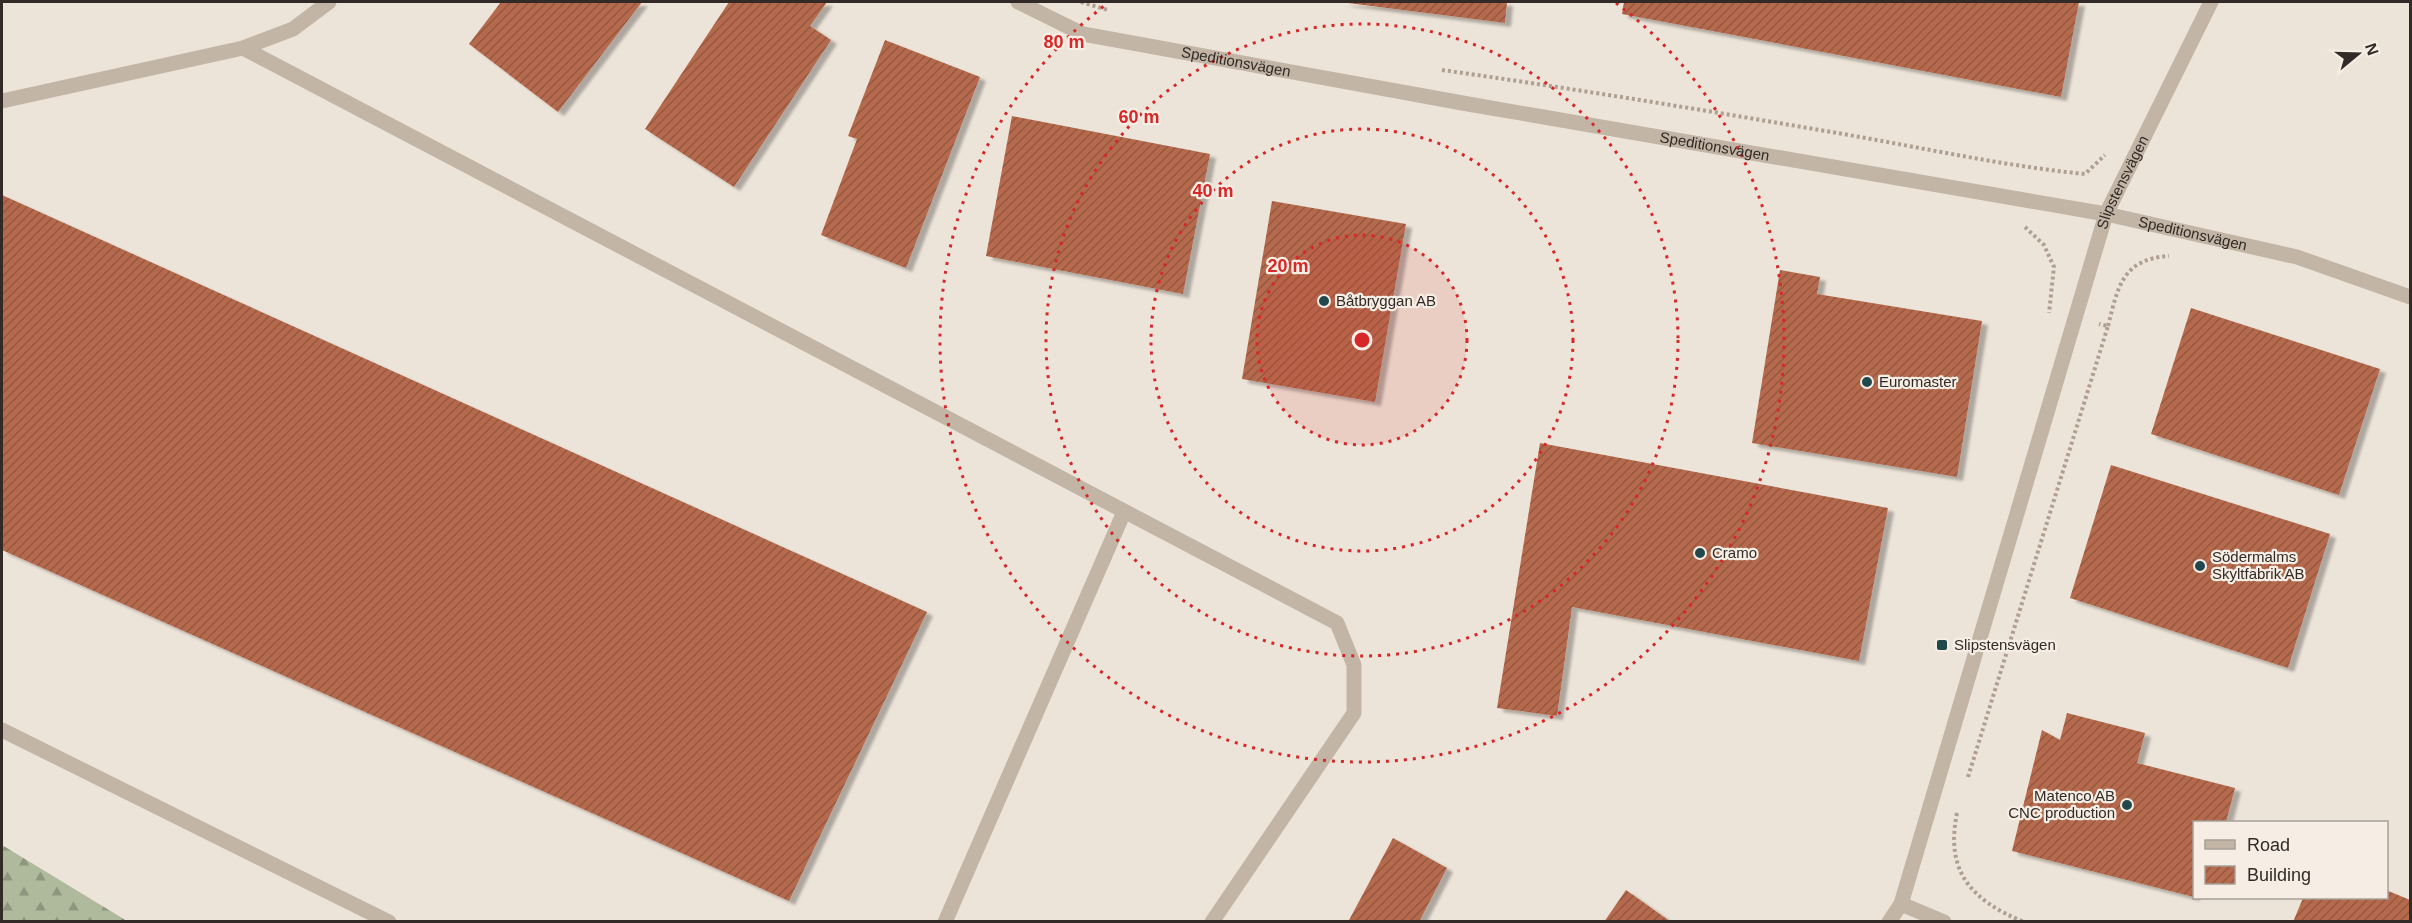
<svg xmlns="http://www.w3.org/2000/svg" width="2412" height="923" viewBox="0 0 2412 923" font-family="Arial,sans-serif">
  <style>
    .forest { fill: url(#forest-firs) }
    .building { fill: url(#building-hatch); filter: url(#shadow) }
    .lines { fill: none; stroke-linecap: round; stroke-linejoin: round }
    .path { stroke: #af9f91; stroke-width: 4; stroke-dasharray: 3 3; stroke-linecap: butt }
    .service { stroke: #c3b5a6; stroke-width: 15 }
    .minor { stroke: #c3b5a6; stroke-width: 15 }
    .ring { fill: none; stroke: #d62828; stroke-width: 3; stroke-dasharray: 3 6 }
    .poi-dot { fill: #21484d; stroke: #f6eee4; stroke-width: 2 }
    .labels { text-anchor: middle; stroke-width: 4.5; stroke-linejoin: round; paint-order: stroke }
    .street-label { font-size: 15px; fill: #312a26; stroke: #f6eee4 }
    .poi-label { font-size: 15px; fill: #312a26; stroke: #f6eee4; text-anchor: start }
    .centre { fill: #d62828; stroke: #f6eee4; stroke-width: 3 }
    .ring-label { font-size: 18px; text-anchor: middle; font-weight: bold; fill: #d62828; stroke: #f6eee4; stroke-width: 4.5; stroke-linejoin: round; paint-order: stroke }
  </style>
  <defs>
    <pattern id="forest-firs" width="22" height="20" patternUnits="userSpaceOnUse" patternTransform="scale(1.5)"><rect width="22" height="20" fill="#aeba9b"/><path d="M5 1l3.5 6h-7zM16 11l3.5 6h-7z" fill="#8e977e"/></pattern>
    <pattern id="building-hatch" width="6" height="6" patternUnits="userSpaceOnUse" patternTransform="scale(1.5)"><rect width="6" height="6" fill="#b66b4e"/><path d="M-1 1l2-2M0 6l6-6M5 7l2-2" fill="none" stroke="#955841"/></pattern>
    <filter id="shadow"><feDropShadow dx="6" dy="4" stdDeviation="1.5" flood-color="#0004"/></filter>
  </defs>
  <rect width="100%" height="100%" fill="#ede4d9"/>
  <polygon class="forest" points="2,845 127,921 2,921"/>
  <g class="building">
    <polygon points="501,2 642,2 558,112 469,44"/>
    <polygon points="729,2 827,2 810,26 831,40 734,187 645,129"/>
    <polygon points="1340,2 1507,2 1505,23"/>
    <polygon points="1624,2 2079,2 2061,97 1622,14"/>
    <polygon points="885,40 980,77 906,268 821,235 857,139 848,136"/>
    <polygon points="1012,116 1210,154 1183,294 986,256"/>
    <polygon points="2,195 927,612 789,901 2,550"/>
    <polygon points="1272,201 1406,224 1375,402 1242,379"/>
    <polygon points="1780,270 1820,277 1817,294 1982,321 1957,477 1752,443"/>
    <polygon points="2191,308 2380,369 2339,495 2151,434"/>
    <polygon points="1540,443 1888,508 1859,661 1572,607 1557,716 1497,708"/>
    <polygon points="2111,465 2330,534 2288,668 2070,598"/>
    <polygon points="2067,713 2145,733 2137,763 2235,788 2226,822 2194,822 2194,897 2012,851 2042,730 2060,740"/>
    <polygon points="1393,838 1447,868 1419,922 1348,922"/>
    <polygon points="1626,890 1671,922 1604,922"/>
    <polygon points="2386,890 2410,900 2410,922 2293,922 2303,898 2386,898"/>
  </g>
  <g class="lines">
    <g class="path">
      <polyline points="1081,2 1108,10"/>
      <path d="M1442,70C1576,89 1710,111 1843,134C1924,148 2004,166 2085,174L2105,155"/>
      <polyline points="2025,227 2044,245 2054,267 2049,313"/>
      <path d="M2108,326C2118,287 2122,259 2169,256"/>
      <polyline points="1968,777 2108,326 2099,324"/>
      <path d="M1957,813C1945,872 1971,900 2024,922"/>
    </g>
    <g class="service">
      <polyline points="243,48 1337,623 1354,665 1354,713 1212,922"/>
      <polyline points="2,101 243,48 293,29 329,2"/>
      <polyline points="2,730 389,922"/>
      <polyline points="945,922 1124,512"/>
    </g>
    <g class="minor">
      <path id="s1" d="M1018,2L1083,34L1468,104L2106,214L2297,257L2410,297"/>
      <polyline points="1901,904 1944,922"/>
      <path id="s2" d="M1889,922L1901,904L2106,214L2211,2"/>
    </g>
  </g>
  <circle cx="1362" cy="340" r="105" fill="#d62828" fill-opacity=".12"/>
  <g class="ring">
    <circle cx="1362" cy="340" r="105"/>
    <circle cx="1362" cy="340" r="211"/>
    <circle cx="1362" cy="340" r="316"/>
    <path d="M1616 3A422 422 0 1 1 1108 3"/>
  </g>
  <g class="poi-dot">
    <circle cx="1324" cy="301" r="6"/>
    <circle cx="1867" cy="382" r="6"/>
    <circle cx="1700" cy="553" r="6"/>
    <circle cx="2200" cy="566" r="6"/>
    <rect x="1936" y="639" width="12" height="12" rx="3"/>
    <circle cx="2127" cy="805" r="6"/>
  </g>
  <g class="labels">
    <g class="street-label">
      <text dy="5" stroke="none"><textPath href="#s1" startOffset="228">Speditionsvägen</textPath></text>
      <text dy="5" stroke="none"><textPath href="#s1" startOffset="714">Speditionsvägen</textPath></text>
      <text dy="5" stroke="none"><textPath href="#s2" startOffset="777">Slipstensvägen</textPath></text>
      <text dy="5" stroke="none"><textPath href="#s1" startOffset="1200">Speditionsvägen</textPath></text>
    </g>
    <g class="poi-label">
      <text x="1336" y="306">Båtbryggan AB</text>
      <text x="1879" y="387">Euromaster</text>
      <text x="1712" y="558">Cramo</text>
      <text x="2212" y="562">Södermalms<tspan x="2212" dy="17">Skyltfabrik AB</tspan></text>
      <text x="1954" y="650">Slipstensvägen</text>
      <text x="2115" y="801" text-anchor="end">Matenco AB<tspan x="2115" dy="17">CNC production</tspan></text>
    </g>
  </g>
  <circle cx="1362" cy="340" r="9" class="centre"/>
  <g class="ring-label">
    <text x="1064" y="48">80 m</text>
    <text x="1139" y="123">60 m</text>
    <text x="1213" y="197">40 m</text>
    <text x="1288" y="272">20 m</text>
  </g>
  <rect width="2412" height="923" fill="none" stroke="#312a26" stroke-width="6"/>
  <rect x="2193" y="821" width="195" height="78" fill="#f6eee4" stroke="#a7a098" stroke-width="1.5"/>
  <rect x="2205" y="840" width="30" height="9" fill="#c3b5a6" stroke="#a7a098" stroke-width="1.5"/>
  <text x="2247" y="851" font-size="18" fill="#312a26">Road</text>
  <rect x="2205" y="866" width="30" height="18" fill="url(#building-hatch)" stroke="#a7a098" stroke-width="1.5"/>
  <text x="2247" y="881" font-size="18" fill="#312a26">Building</text>
  <g transform="translate(2358 54) rotate(71)" stroke="#f6eee4" stroke-width="4.5" paint-order="stroke">
  <path d="M0-4.5L10 22L0 15L-10 22Z" fill="#312a26"/>
  <text y="-9" font-size="16" font-weight="bold" text-anchor="middle" fill="#312a26">N</text>
  </g>
</svg>
